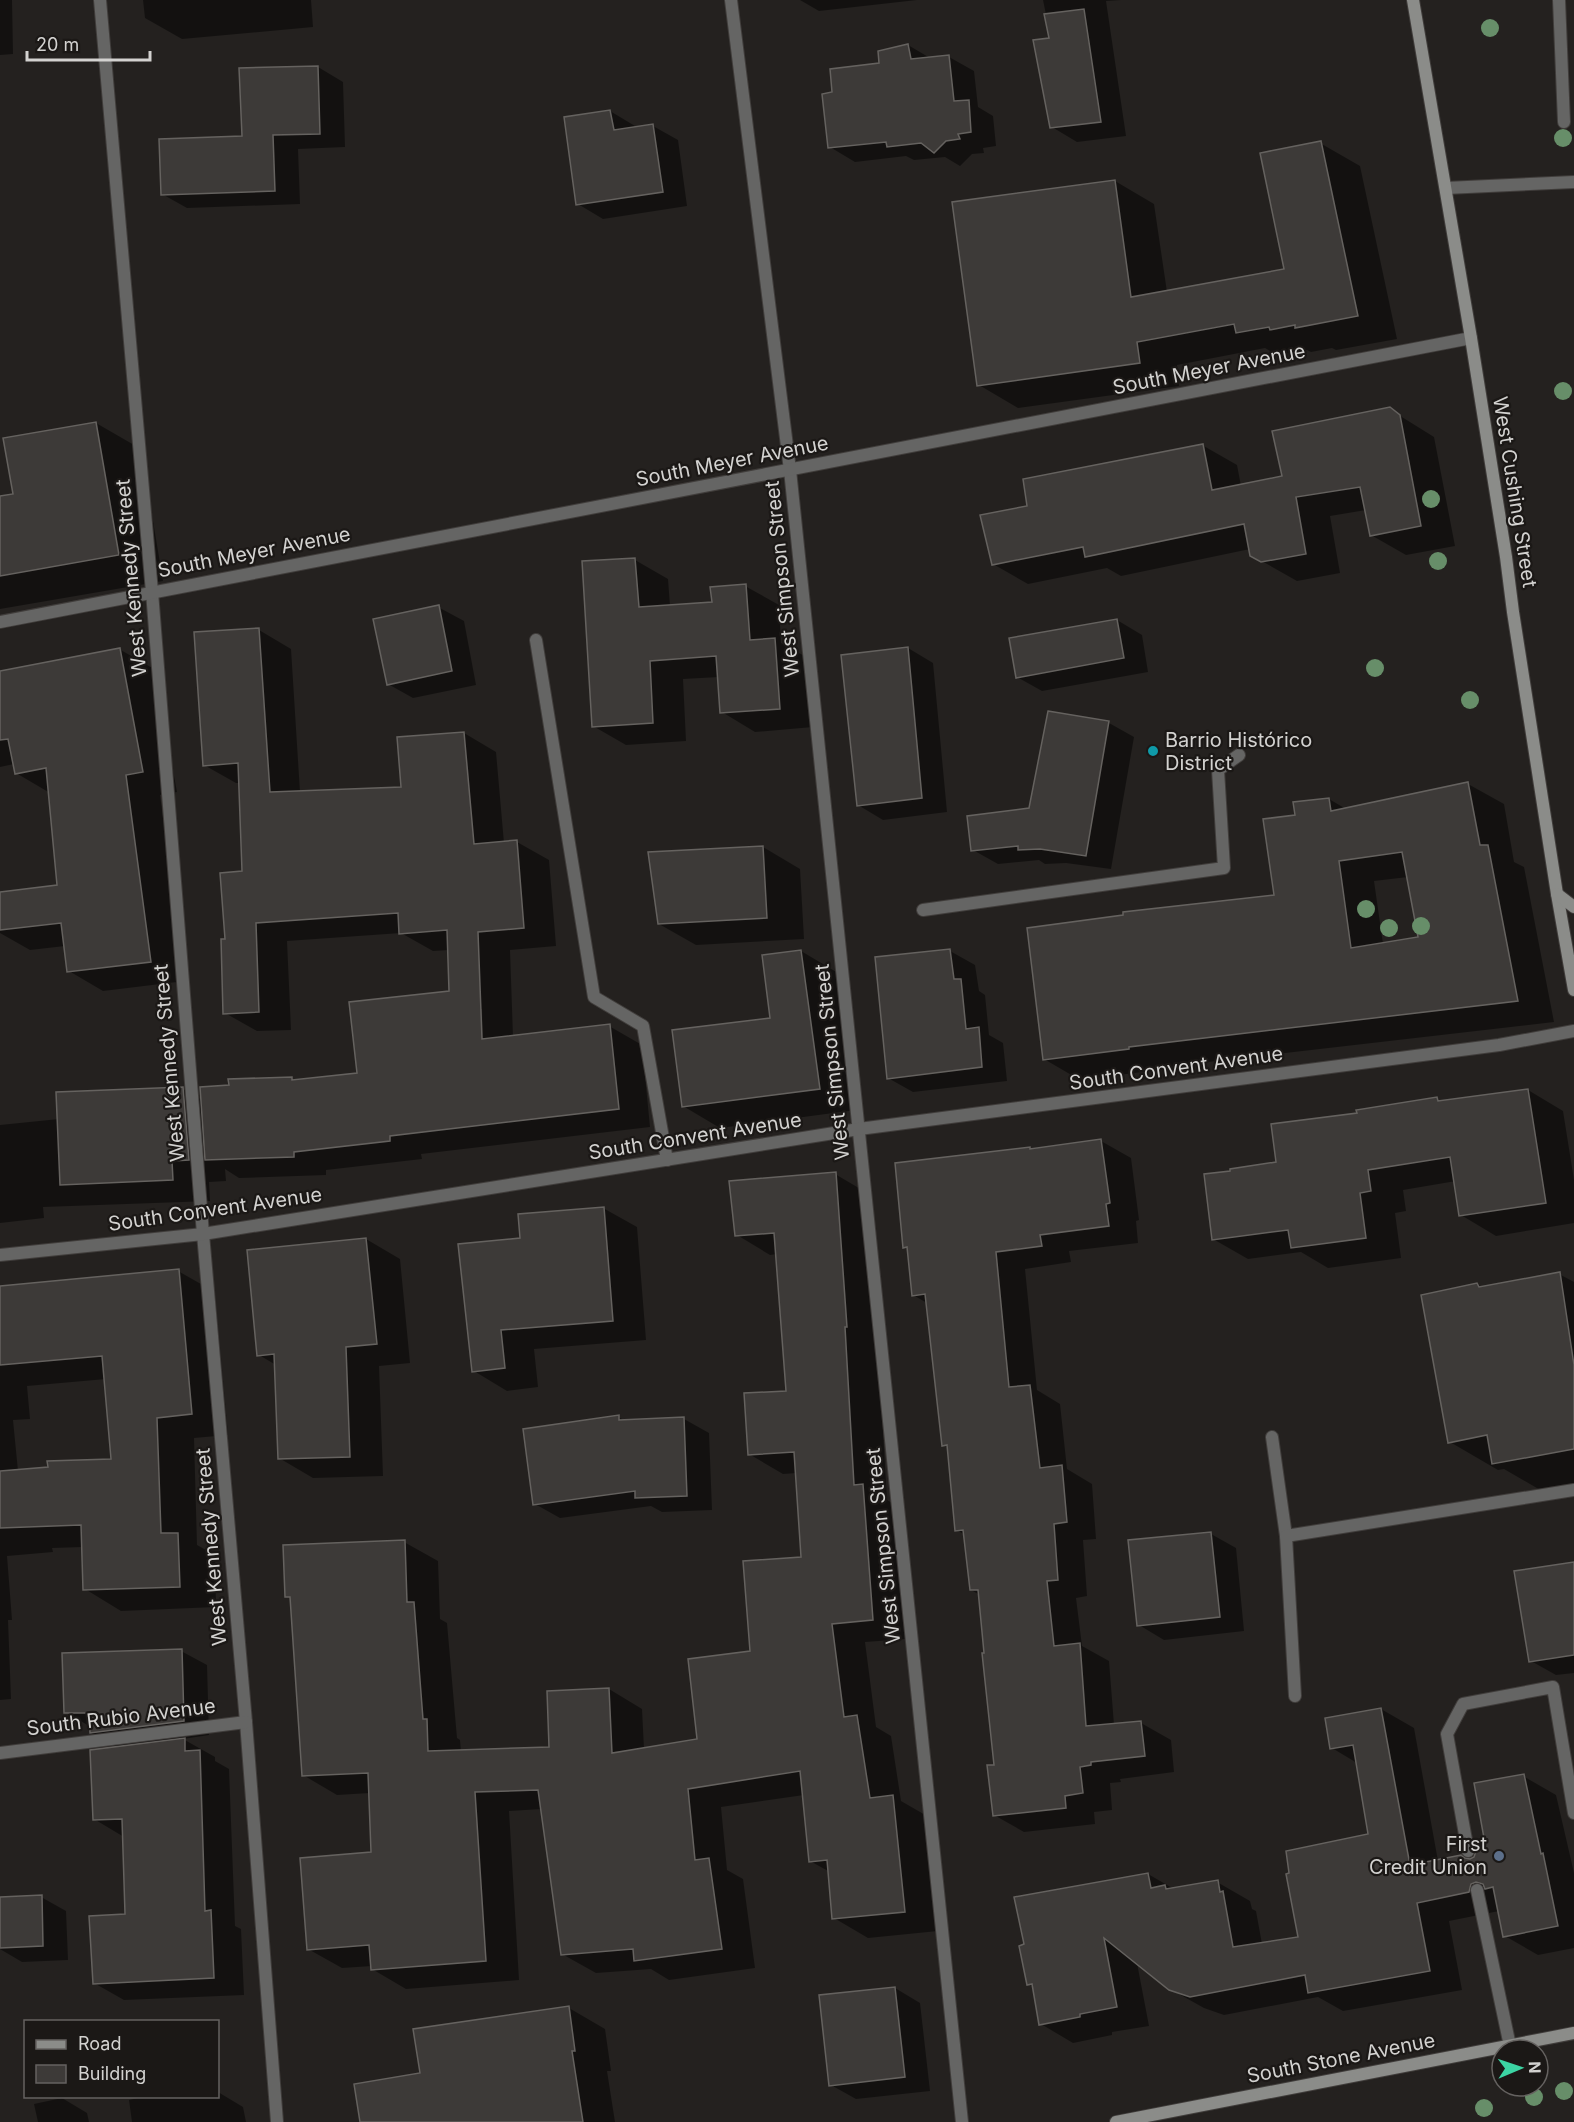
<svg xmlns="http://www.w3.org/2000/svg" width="1574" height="2122" viewBox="0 0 1574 2122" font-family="Inter,sans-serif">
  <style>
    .shadow { fill: #0007; fill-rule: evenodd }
    .building { fill: #3d3a38; stroke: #65625f; stroke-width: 1.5; fill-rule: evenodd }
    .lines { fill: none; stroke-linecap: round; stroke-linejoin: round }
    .lane-casing { stroke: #403d3b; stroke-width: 14 }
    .street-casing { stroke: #403d3b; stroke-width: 14 }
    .secondary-casing { stroke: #403d3b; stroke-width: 14 }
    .lane { stroke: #656564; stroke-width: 12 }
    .street { stroke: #656564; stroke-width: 12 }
    .secondary { stroke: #8b8c89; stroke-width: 12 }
    .tree { fill: #678e69 }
    .culture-dot { fill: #0f9aa8; stroke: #1b1816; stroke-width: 2 }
    .service-dot { fill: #5c6f8a; stroke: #1b1816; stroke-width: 2 }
    .labels { text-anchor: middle; stroke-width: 4.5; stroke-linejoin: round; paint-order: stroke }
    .street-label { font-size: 20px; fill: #d3d2d0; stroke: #1b1816 }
    .poi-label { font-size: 20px; fill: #d3d2d0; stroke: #1b1816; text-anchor: start }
  </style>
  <rect width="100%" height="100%" fill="#24211f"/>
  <g class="shadow">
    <polygon points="0,0 12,0 13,54 0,55"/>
    <polygon points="143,0 311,0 313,27 182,39 145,18"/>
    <polygon points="800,0 917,0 819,11"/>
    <polygon points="1043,0 1121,0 1106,1 1126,136 1077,142 1052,127 1051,39"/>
    <polygon points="908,45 930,58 949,57 974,71 978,107 993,116 996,146 983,148 984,153 972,154 960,166 945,157 914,160 906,156 855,162 830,147 833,93"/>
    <polygon points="318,67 343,82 345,147 298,149 300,204 187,208 162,194 243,138"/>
    <polygon points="610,111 635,126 636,128 653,126 678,140 687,206 603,219 578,204"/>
    <polygon points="1320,143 1360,166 1397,339 1336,350 1332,348 1311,352 1307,350 1277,355 1265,348 1177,365 1179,386 1018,408 979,385 1115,181 1154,204 1167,292 1285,270"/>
    <polygon points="1389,409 1434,437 1455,546 1406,555 1371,535 1366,510 1330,516 1340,573 1297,581 1251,555 1250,549 1121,576 1107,568 1028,584 993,564 1029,508 1202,445 1237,465 1241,486 1284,478"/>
    <polygon points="96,423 141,449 163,581 0,609 0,498 15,495"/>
    <polygon points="635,560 668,579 670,606 713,604 745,586 779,605 781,643 808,658 813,727 755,732 722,712 719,677 683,679 686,741 626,745 593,726"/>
    <polygon points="438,607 464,621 476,685 413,698 388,684"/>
    <polygon points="1117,620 1142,635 1148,672 1042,691 1017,677"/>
    <path d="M259,630L291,649L300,792L403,789L464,733L496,752L504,843L517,842L549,860L556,946L510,950L513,1037L609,1026L642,1045L650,1127L421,1154L422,1159L326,1170V1175L239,1178L225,1169L226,1181L209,1182L210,1201L43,1207L44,1218L0,1223V1125L59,1119L183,1089L202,1100L230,1087L291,1078L297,1081L359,1074L450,992L449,950L433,951L401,933L287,941L291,1030L257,1031L225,1013L226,941L243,873L240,783H236L204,765ZM479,1009H482L483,1046H481Z"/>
    <polygon points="908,648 933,663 947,812 883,820 858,805"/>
    <polygon points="119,649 154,669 177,792 160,795 185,981 103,991 69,971 65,946 30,950 0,933 0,893 58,886 50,793 16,773 14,764 0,767 0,672"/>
    <polygon points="1109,723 1134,737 1111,869 1066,863 1045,864 1039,860 998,864 973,850 1031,809"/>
    <path d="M1468,784L1504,804L1514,862L1524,867L1554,1022L1165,1067V1069L1080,1080L1044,1059L1276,897L1297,816L1329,799L1346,809ZM1408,877L1420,938L1383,944L1374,881Z"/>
    <polygon points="763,847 800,869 804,939 696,945 659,924"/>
    <polygon points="801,951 838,973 856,1110 720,1128 683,1106 772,1019"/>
    <polygon points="950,951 975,965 979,991 985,995 989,1035 1003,1043 1007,1081 913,1092 888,1078"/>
    <polygon points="1528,1090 1563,1111 1574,1180 1574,1223 1496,1236 1461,1215 1456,1181 1403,1190 1406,1211 1395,1213 1401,1258 1328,1268 1301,1252 1248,1259 1213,1239 1278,1164 1358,1114 1437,1099 1442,1102"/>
    <polygon points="1101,1141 1131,1158 1139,1220 1136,1221 1138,1243 1069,1251 1071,1262 1025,1269 1037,1390 1060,1404 1067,1469 1092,1484 1096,1539 1083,1540 1087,1596 1076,1598 1082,1646 1109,1661 1114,1725 1141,1723 1171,1740 1174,1772 1120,1779 1121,1782 1110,1783 1112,1810 1094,1812 1095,1824 1024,1832 994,1815 996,1766 980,1595 971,1590 965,1535 957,1530 949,1448 944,1445 927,1303 913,1295 909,1250 905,1247 1029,1148 1033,1150"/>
    <polygon points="835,1174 869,1194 887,1500 896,1505 906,1639 865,1642 876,1727 891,1736 901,1801 927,1816 938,1931 868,1938 834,1918 830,1872 810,1861 804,1795 721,1807 727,1870 743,1879 755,1968 669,1980 651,1969 596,1973 562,1954 542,1809 509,1811 519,1980 406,1989 372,1969 372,1966 342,1968 308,1949 372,1853 370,1793 337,1795 303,1775 292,1599 287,1596 404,1542 438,1561 440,1619 447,1623 457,1738 460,1740 461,1752 551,1749 609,1689 642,1709 644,1749 699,1741 751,1652 803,1558 797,1473 783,1474 749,1454 787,1392 777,1254 770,1255 737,1235"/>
    <polygon points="603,1208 637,1227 646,1340 534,1349 538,1387 507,1391 474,1371 521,1239"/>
    <polygon points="366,1239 400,1259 410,1363 379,1366 383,1476 313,1478 279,1458 276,1365 259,1355"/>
    <path d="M178,1271L215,1292L228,1435L194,1438L197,1545L215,1555L216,1607L121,1611L85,1589L83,1547L52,1548L53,1552L7,1556L12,1620H8L11,1699L0,1700V1287ZM106,1379L113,1460L18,1471L13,1420L30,1419L27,1386Z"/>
    <polygon points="1559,1274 1574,1282 1574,1485 1542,1491 1504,1469 1498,1470 1450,1442 1477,1284 1483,1288"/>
    <polygon points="618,1417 626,1421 684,1419 709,1433 712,1510 662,1512 651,1506 560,1518 535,1504"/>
    <polygon points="1211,1534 1236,1548 1244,1631 1164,1640 1139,1625"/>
    <polygon points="1574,1564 1574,1673 1556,1675 1531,1661"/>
    <polygon points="181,1651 207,1665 209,1735 183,1739 215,1757 215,1761 229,1769 235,1926 241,1929 244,1995 124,2000 94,1983 127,1916 124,1837 94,1819 118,1748 91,1733 91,1727 65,1712"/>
    <polygon points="1381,1709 1414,1728 1438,1861 1468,1860 1488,1850 1523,1776 1556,1795 1574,1873 1574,1948 1538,1955 1505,1936 1499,1911 1449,1921 1462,1990 1343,2011 1318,1997 1224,2015 1204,2008 1170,1989 1137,1963 1149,2026 1112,2032 1112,2035 1073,2043 1041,2024 1034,1987 1028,1984 1148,1874 1174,1889 1217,1882 1250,1901 1252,1909 1256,1911 1262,1944 1300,1938 1370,1835 1357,1763 1332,1748"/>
    <polygon points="41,1897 66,1911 68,1960 22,1962 0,1949 0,1898"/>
    <polygon points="895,1988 920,2003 930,2091 856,2099 831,2085"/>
    <polygon points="569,2008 605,2029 611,2071 607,2071 615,2122 361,2122 422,2075"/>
    <polygon points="218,2092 243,2107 246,2122 132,2122 129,2100 147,2096 218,2096"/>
    <polygon points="62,2098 87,2113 89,2122 38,2122 34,2104"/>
  </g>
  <g class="building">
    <polygon points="1084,9 1101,122 1050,128 1033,40 1049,38 1044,14"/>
    <polygon points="908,44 911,59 949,55 954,101 969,100 971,132 958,134 960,139 946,141 934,153 921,143 887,147 886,142 828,148 822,94 832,92 830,69 879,63 878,51"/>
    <polygon points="318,66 320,134 273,135 275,191 161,195 159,139 242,136 239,68"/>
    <polygon points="610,110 614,130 653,124 663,192 576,205 564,117"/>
    <polygon points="1321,141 1358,316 1295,328 1295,325 1270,330 1269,327 1236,333 1234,324 1137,342 1140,363 977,386 952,202 1115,180 1131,297 1284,269 1260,153"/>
    <polygon points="1390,407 1400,415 1421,526 1370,536 1360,487 1296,497 1306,554 1261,562 1250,556 1244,524 1085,557 1083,547 992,565 980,515 1027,506 1023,479 1203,444 1212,490 1282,476 1272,431"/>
    <polygon points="96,422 119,555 0,576 0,496 13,494 3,438"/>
    <polygon points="635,558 639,607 712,602 710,587 746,584 750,640 775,638 780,709 720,713 716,656 650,661 653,723 592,727 582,561"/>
    <polygon points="439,605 452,671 387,685 373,619"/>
    <polygon points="1117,619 1124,658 1016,678 1009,638"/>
    <polygon points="259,628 270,792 401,787 397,737 464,732 474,844 517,840 524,928 478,932 482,1039 610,1024 619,1109 390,1136 390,1141 294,1152 294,1157 205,1160 200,1087 229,1085 228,1079 292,1077 292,1080 357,1073 349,1002 449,991 447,930 399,934 398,913 256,923 259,1012 223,1014 221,939 225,939 220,873 242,871 238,763 203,766 194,632"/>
    <polygon points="908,647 922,798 857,806 841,655"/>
    <polygon points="120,648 143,772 126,775 151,962 67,972 61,923 0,930 0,892 57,885 46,768 15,774 8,739 0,740 0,671"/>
    <polygon points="1048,711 1109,721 1086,856 1040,849 1018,850 1018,846 971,851 967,816 1029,808"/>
    <path d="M1468,782L1480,845H1488L1518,1001L1129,1047V1049L1043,1060L1027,928L1123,915V912L1274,895L1263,819L1295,815L1293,802L1329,798L1331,811ZM1402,852L1418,937L1351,948L1339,861Z"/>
    <polygon points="763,846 767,918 658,924 648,852"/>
    <polygon points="950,949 954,979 961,979 966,1029 979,1027 982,1067 887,1079 875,957"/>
    <polygon points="801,950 820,1089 682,1107 672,1030 770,1018 762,955"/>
    <polygon points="183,1087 189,1160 172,1161 173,1180 60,1185 56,1092"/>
    <polygon points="1528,1089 1546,1203 1459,1216 1450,1157 1368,1170 1371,1191 1360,1193 1366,1238 1291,1248 1288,1230 1212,1240 1204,1174 1230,1171 1230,1169 1276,1162 1271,1124 1357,1113 1356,1110 1437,1097 1438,1101"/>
    <polygon points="1101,1139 1110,1203 1106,1204 1109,1226 1040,1235 1042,1246 996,1252 1009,1387 1030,1385 1040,1468 1062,1465 1067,1522 1054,1524 1058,1580 1047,1581 1054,1646 1080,1643 1086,1726 1141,1721 1145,1756 1091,1762 1091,1765 1080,1767 1083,1793 1065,1796 1066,1808 993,1816 987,1765 994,1765 982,1653 984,1653 978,1590 970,1590 963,1530 955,1531 947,1445 942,1446 925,1294 912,1296 907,1247 903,1248 895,1163 1030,1147 1030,1149"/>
    <polygon points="836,1172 847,1327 845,1327 854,1485 863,1484 873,1620 832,1624 844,1717 857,1715 870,1798 893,1795 905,1912 832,1919 827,1860 809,1862 800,1771 688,1789 695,1860 709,1858 722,1949 634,1961 633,1949 561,1955 538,1790 475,1792 486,1961 371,1970 369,1945 307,1950 300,1858 371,1852 368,1773 302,1776 290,1597 285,1597 283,1545 405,1540 407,1602 414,1602 423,1719 427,1719 428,1751 549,1747 547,1691 609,1688 612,1753 697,1739 688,1659 750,1651 743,1561 801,1557 794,1452 748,1455 744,1393 786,1391 774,1233 735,1236 729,1181"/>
    <polygon points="604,1207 613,1321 501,1330 505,1368 472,1372 458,1244 520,1238 518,1214"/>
    <polygon points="366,1238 377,1344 346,1347 350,1457 278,1459 274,1354 257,1356 247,1250"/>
    <polygon points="179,1269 192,1414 157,1418 161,1533 178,1533 180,1587 83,1590 81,1525 0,1528 0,1471 48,1467 47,1461 111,1459 102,1356 0,1365 0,1286"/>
    <polygon points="1560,1272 1574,1365 1574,1449 1492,1464 1487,1435 1448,1443 1421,1295 1477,1283 1479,1287"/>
    <polygon points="619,1415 619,1420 684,1417 687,1496 635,1498 635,1491 533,1505 523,1429"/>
    <polygon points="1211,1532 1220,1617 1137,1626 1128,1540"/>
    <polygon points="1574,1562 1574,1655 1529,1662 1514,1571"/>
    <polygon points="182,1649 184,1721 90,1733 89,1713 64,1713 62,1653"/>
    <polygon points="1381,1708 1410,1865 1461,1855 1465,1858 1470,1859 1474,1857 1476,1851 1486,1849 1474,1783 1524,1774 1541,1854 1543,1853 1558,1926 1503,1937 1493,1887 1485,1889 1483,1884 1476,1882 1471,1884 1469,1892 1417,1903 1430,1971 1308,1993 1305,1975 1190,1997 1169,1990 1104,1938 1117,2007 1080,2014 1080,2017 1039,2025 1032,1984 1027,1985 1019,1946 1024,1944 1014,1897 1148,1873 1151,1888 1165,1885 1166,1889 1218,1880 1220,1892 1223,1891 1233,1947 1298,1937 1286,1874 1289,1873 1286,1851 1368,1834 1353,1745 1330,1749 1325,1718"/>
    <polygon points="185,1738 185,1751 200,1750 205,1911 211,1910 214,1978 93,1984 89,1916 125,1914 122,1819 93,1820 90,1750"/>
    <polygon points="42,1895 43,1946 0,1948 0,1897"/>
    <polygon points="895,1987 905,2077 829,2086 819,1995"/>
    <polygon points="569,2006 575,2051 572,2051 583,2122 360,2122 354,2084 420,2073 413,2029"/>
  </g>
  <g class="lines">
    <g class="lane-casing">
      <g id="lane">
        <polyline points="1559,0 1564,122"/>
        <polyline points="1446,188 1574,182"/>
        <polyline points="536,640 594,997 643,1026 667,1160"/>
        <polyline points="923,910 1224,868 1218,770 1239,755"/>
        <polyline points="1272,1437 1286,1536"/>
        <polyline points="1295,1696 1286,1536 1574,1490"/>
        <polyline points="1468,1851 1447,1734 1463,1704 1553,1687 1574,1813"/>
        <polyline points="1477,1890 1510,2046"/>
      </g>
    </g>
    <g class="street-casing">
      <g id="street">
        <polyline points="100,0 152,592 203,1234 246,1722 277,2122"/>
        <polyline points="731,0 790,470 962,2122"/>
        <polyline points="0,622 1471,338"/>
        <polyline points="0,1255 203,1234 859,1129 1499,1045 1574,1031"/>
        <polyline points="0,1753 246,1722"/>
      </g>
    </g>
    <g class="secondary-casing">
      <g id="secondary">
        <polyline points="1413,0 1471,338 1506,557 1513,612 1557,894 1574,990"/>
        <polyline points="1557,894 1574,907"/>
        <polyline points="1116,2122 1574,2033"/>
      </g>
    </g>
    <use href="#lane" class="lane"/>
    <use href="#street" class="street"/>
    <use href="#secondary" class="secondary"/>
  </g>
  <g class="tree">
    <circle cx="1490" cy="28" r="9"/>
    <circle cx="1563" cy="138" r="9"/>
    <circle cx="1563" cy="391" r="9"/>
    <circle cx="1431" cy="499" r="9"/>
    <circle cx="1438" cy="561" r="9"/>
    <circle cx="1375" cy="668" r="9"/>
    <circle cx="1470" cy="700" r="9"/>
    <circle cx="1366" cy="909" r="9"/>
    <circle cx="1421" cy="926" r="9"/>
    <circle cx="1389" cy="928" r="9"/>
    <circle cx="1564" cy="2091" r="9"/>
    <circle cx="1534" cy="2097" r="9"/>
    <circle cx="1484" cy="2108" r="9"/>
  </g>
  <circle class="culture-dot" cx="1153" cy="751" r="6"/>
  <circle class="service-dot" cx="1499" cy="1856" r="6"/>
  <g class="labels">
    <g class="street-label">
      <text transform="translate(1209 369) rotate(-11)" y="7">South Meyer Avenue</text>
      <text transform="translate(732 461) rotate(-11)" y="7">South Meyer Avenue</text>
      <text transform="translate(1515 492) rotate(81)" y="7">West Cushing Street</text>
      <text transform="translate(254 552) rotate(-11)" y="7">South Meyer Avenue</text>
      <text transform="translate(131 578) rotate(-95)" y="7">West Kennedy Street</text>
      <text transform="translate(782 579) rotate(-96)" y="7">West Simpson Street</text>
      <text transform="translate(832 1062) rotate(-96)" y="7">West Simpson Street</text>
      <text transform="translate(169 1063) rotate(-95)" y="7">West Kennedy Street</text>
      <text transform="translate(1176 1068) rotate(-8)" y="7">South Convent Avenue</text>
      <text transform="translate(695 1136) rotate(-9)" y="7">South Convent Avenue</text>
      <text transform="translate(215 1209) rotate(-8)" y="7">South Convent Avenue</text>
      <text transform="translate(883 1546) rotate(-96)" y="7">West Simpson Street</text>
      <text transform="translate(211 1547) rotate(-95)" y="7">West Kennedy Street</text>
      <text transform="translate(121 1717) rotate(-7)" y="7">South Rubio Avenue</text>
      <text transform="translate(1341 2058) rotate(-11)" y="7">South Stone Avenue</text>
    </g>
    <g class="poi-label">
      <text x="1165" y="747">Barrio Histórico<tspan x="1165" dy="23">District</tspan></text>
      <text x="1487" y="1851" text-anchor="end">First<tspan x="1487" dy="23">Credit Union</tspan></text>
    </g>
  </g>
  <rect x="24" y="2020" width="195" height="78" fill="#1b1816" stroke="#656260" stroke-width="1.5"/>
  <rect x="36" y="2040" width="30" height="9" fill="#8b8c89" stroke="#656260" stroke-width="1.5"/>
  <text x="78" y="2050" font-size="18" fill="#d3d2d0">Road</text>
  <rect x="36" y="2065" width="30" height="18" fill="#3d3a38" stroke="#656260" stroke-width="1.5"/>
  <text x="78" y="2080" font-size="18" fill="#d3d2d0">Building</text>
  <g transform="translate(1520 2068) rotate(88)"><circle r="28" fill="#1b1816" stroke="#656260" stroke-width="1.5"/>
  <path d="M0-4.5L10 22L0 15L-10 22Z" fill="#3cd4a3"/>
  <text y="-9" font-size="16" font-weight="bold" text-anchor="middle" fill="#d3d2d0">N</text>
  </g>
  <path d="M27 51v9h123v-9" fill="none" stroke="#d3d2d0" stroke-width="3"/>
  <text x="36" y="51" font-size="18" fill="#d3d2d0" stroke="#1b1816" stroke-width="4.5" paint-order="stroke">20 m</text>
</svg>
